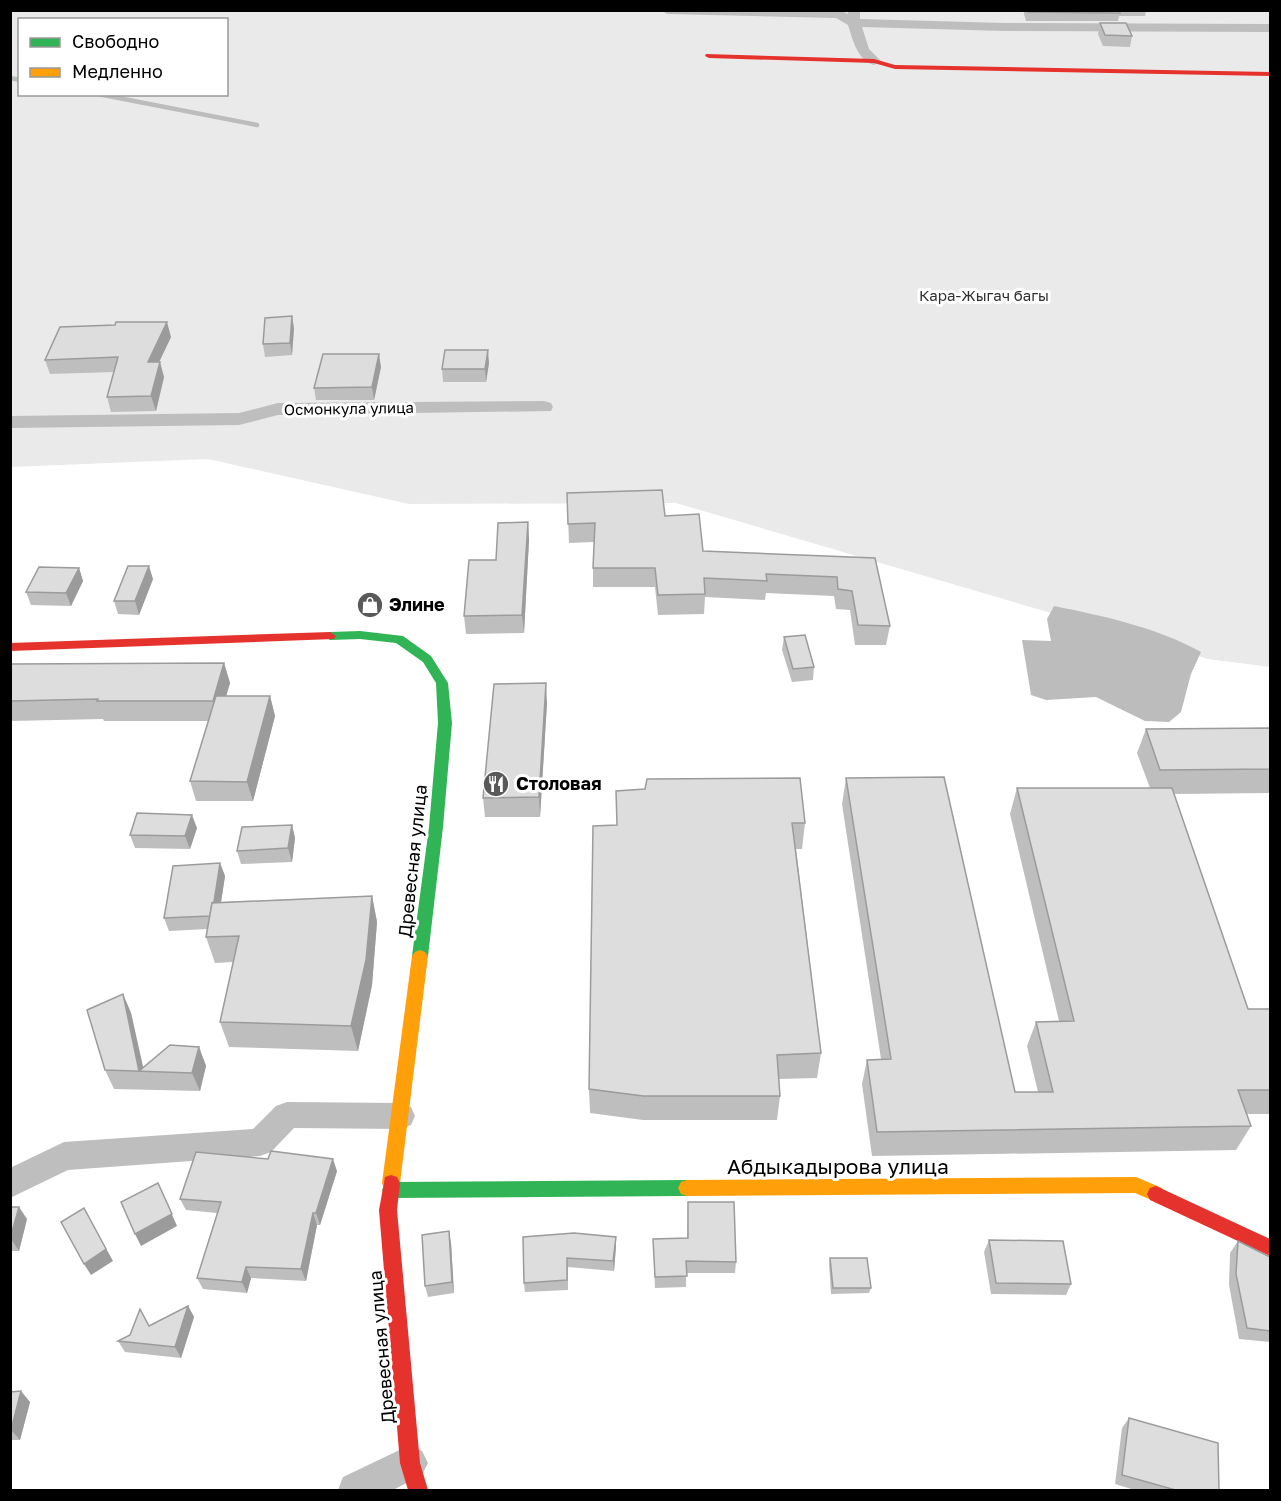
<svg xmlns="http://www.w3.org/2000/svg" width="1281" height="1501" viewBox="0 0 1281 1501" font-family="'Golos Text',sans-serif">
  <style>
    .green { fill: #eaeaea; fill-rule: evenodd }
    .water { fill: #bcbcbc }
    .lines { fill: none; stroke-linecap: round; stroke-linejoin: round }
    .stream { stroke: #bcbcbc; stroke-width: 4.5 }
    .street { fill: #bebebe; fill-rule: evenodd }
    .fast { fill: #30b455; fill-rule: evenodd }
    .slow { fill: #ff9f0a; fill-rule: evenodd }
    .jam { fill: #e5322d; fill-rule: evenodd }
    .wall { fill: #bebebe }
    .shaded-wall { fill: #9b9b9b }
    .building { fill: #ddd; stroke: #9b9b9b; stroke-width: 1.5 }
    .labels { text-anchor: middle; stroke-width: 6; stroke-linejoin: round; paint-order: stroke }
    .far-park-label { font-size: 15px; fill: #303030; stroke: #fff }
    .far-street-label { font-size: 15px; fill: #000; stroke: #fff }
    .poi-label { font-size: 18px; font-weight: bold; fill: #000; stroke: #fff; text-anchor: start }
    .street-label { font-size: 18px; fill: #000; stroke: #fff }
    .near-street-label { font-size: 21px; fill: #000; stroke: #fff }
  </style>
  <rect width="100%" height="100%" fill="#fff"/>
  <path class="green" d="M10,11H1270V667L1208,659L676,503L409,504L208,459L11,467ZM20,20H226V94H20Z"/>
  <path class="water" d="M1054,606C1103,616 1156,627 1201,652L1191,674L1181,712L1169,722L1145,721L1096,697L1046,700L1031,695L1022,640L1051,641L1047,619Z"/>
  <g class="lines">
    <g class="stream">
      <polyline points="10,78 20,80"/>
      <polyline points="98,94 257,125"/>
    </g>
    <g class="street">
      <path d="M661,10H840L848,14V10H860V19L1005,23L1270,24V32L1005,31L862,27L869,49L881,61L874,65C857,60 853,40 848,25L836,18L667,14Z"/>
      <polygon points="544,401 551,403 553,407 551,411 278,415 239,425 10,428 10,416 239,413 278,403"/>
      <polygon points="287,1102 400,1103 411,1107 415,1116 411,1125 400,1129 294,1128 271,1152 260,1156 68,1170 10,1198 10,1168 64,1142 253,1129 276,1106"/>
      <polygon points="410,1445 422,1451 428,1463 422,1475 393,1490 338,1490 343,1477"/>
    </g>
    <g class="fast">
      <polygon points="360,631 403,636 431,656 448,683 452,723 443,827 428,956 425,960 420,962 415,960 412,956 429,827 438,723 436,683 423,662 396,643 360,639 330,640 324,636 330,632"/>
      <polygon points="687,1180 693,1182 696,1188 693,1194 687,1196 391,1198 385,1196 382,1190 385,1184 391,1182"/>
    </g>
    <g class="slow">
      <polygon points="420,950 425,952 428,956 400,1183 397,1189 391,1191 385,1189 382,1183 412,956 415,952"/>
      <polygon points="1136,1177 1162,1188 1165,1194 1162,1200 1156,1202 1135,1193 687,1196 681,1194 678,1188 681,1182 687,1180"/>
    </g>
    <g class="jam">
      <polygon points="706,54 874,59 895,65 1270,72 1270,76 895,69 874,63 709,58 705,56"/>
      <polygon points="330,632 336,636 334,639 10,651 10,643"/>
      <polygon points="391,1175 397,1177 400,1183 397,1210 420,1463 428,1490 408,1490 400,1463 379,1210 385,1177"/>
      <polygon points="1156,1186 1270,1239 1270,1256 1150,1200 1147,1194 1150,1188"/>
    </g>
  </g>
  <g class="wall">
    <polygon points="1023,10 1146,10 1145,16 1119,16 1118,21 1026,21"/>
    <polygon points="1100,23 1132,36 1130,47 1103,46 1098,34"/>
    <polygon points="294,328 292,355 265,357 263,344"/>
    <polygon points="171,337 159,362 164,377 156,411 111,412 107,397 114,372 50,374 45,360"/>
    <polygon points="489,363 486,382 443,382 442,369"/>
    <polygon points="381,367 374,400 316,400 314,388"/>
    <polygon points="567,493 665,516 703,551 875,558 890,626 886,645 855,645 850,610 836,609 834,596 766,593 765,600 705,597 704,614 658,615 655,587 593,587 593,568 594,542 569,543"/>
    <polygon points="528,522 529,540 524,633 466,634 464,616 496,560"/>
    <polygon points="79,568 83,581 71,606 31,605 26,592"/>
    <polygon points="153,579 139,615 118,614 114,601"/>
    <polygon points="784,637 814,667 813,680 792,682 782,650"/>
    <polygon points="224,663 230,683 226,696 270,696 275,716 253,801 196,801 190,781 208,721 104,721 103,719 10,721 10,664"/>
    <polygon points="547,703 540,817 485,817 483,798"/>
    <polygon points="1270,728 1270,793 1174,794 1248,1009 1270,1009 1270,1114 1246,1114 1251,1126 1236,1150 872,1156 862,1084 867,1060 881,1059 842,804 846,778 1015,1092 1038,1092 1027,1046 1036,1022 1059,1021 1010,814 1017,788 1150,788 1137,753 1146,729"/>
    <polygon points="616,791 805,823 802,849 796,849 821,1053 817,1078 779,1079 780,1096 777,1120 643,1120 590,1113 589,1089 617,825"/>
    <polygon points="292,825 295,838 292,862 241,864 237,851"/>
    <polygon points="197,828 190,849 135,848 130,835"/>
    <polygon points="220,863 225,876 221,902 372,896 377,922 372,985 358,1051 229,1047 220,1022 233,962 215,963 206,937 208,929 169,931 164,918"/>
    <polygon points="123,994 131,1013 143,1068 199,1047 206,1066 200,1091 114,1089 105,1070"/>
    <polygon points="337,1171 320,1225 317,1225 306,1281 251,1278 247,1293 203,1289 197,1278 217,1213 186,1210 180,1199"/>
    <polygon points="688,1202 736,1262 735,1273 686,1273 686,1287 655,1288 653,1239 687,1238"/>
    <polygon points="10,1207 27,1219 19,1251 10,1251"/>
    <polygon points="523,1237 616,1246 614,1271 568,1267 568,1290 525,1292 524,1283"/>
    <polygon points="989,1240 1071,1284 1066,1295 991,1294 984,1252"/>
    <polygon points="1238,1241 1270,1257 1270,1342 1239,1339 1229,1285 1230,1253"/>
    <polygon points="451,1243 454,1293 428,1297 425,1286"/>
    <polygon points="830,1258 871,1288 869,1293 831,1294 829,1264"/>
    <polygon points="188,1306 194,1317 181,1358 125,1352 118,1341"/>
    <polygon points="10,1392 30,1402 20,1440 10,1440"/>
    <polygon points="1129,1418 1219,1491 1138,1491 1115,1484 1122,1428"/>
  </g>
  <g class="shaded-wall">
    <polygon points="292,316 294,328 292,355 290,343"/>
    <polygon points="167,322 171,337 152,377 148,362"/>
    <polygon points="488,350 489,363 486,382 485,369"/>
    <polygon points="379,354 381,367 374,400 372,387"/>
    <polygon points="160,362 164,377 156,411 151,396"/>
    <polygon points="528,522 529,540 524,633 522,615"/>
    <polygon points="149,566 153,579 139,615 135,601"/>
    <polygon points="79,568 83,581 71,606 66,593"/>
    <polygon points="224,663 230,683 219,721 213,701"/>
    <polygon points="546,683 547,703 540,817 539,797"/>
    <polygon points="270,696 275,716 253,801 247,782"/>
    <polygon points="192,815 197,828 190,849 185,836"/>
    <polygon points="292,825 295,838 292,862 288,848"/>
    <polygon points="220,863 225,876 217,929 212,915"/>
    <polygon points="372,896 377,922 372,985 358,1051 351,1026"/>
    <polygon points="123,994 131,1013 144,1071 139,1071"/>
    <polygon points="199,1047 206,1066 200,1091 192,1073"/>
    <polygon points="333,1159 337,1171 320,1225 316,1213"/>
    <polygon points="158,1183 177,1226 141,1246 135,1234"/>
    <polygon points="19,1207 27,1219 19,1251 11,1239"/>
    <polygon points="84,1208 113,1261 91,1275 84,1264"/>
    <polygon points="313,1213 317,1225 306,1281 301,1269"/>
    <polygon points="449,1231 451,1243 454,1293 452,1282"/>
    <polygon points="616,1237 616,1246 614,1271 613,1261"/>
    <polygon points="246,1267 251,1278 247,1293 242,1282"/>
    <polygon points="188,1306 194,1317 181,1358 175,1347"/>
    <polygon points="21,1391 30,1402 20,1440 11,1430"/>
  </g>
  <g class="building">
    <polygon points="1027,10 1119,10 1120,13 1028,12"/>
    <polygon points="1100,23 1126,23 1132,36 1105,35"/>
    <polygon points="292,316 290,343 263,344 265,318"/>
    <polygon points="116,322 167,322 148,362 160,362 151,396 107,397 118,357 45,360 60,327 115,325"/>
    <polygon points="445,350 488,350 485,369 442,369"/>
    <polygon points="323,354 379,354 372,387 314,388"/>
    <polygon points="662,490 665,516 699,514 703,551 875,558 890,626 858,625 852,591 838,589 837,577 766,574 767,581 704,578 705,594 658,595 655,568 593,568 595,523 568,524 567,493"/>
    <polygon points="528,522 522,615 464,616 469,560 496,560 498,523"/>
    <polygon points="128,566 149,566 135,601 114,601"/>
    <polygon points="39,567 79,568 66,593 26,592"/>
    <polygon points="805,635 814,667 793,669 784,637"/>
    <polygon points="224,663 213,701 97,701 98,699 10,701 10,664"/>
    <polygon points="546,683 539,797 483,798 494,684"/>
    <polygon points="216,696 270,696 247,782 190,781"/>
    <polygon points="1270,728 1270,769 1160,770 1146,729"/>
    <polygon points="944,777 1015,1092 1053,1092 1036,1022 1074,1021 1017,788 1172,788 1248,1009 1270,1009 1270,1090 1238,1090 1251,1126 877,1132 867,1060 891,1059 846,778"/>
    <polygon points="800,778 805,823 792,823 821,1053 777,1055 780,1096 643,1096 589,1089 593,826 617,825 616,791 645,789 647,779"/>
    <polygon points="137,813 192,815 185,836 130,835"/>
    <polygon points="292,825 288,848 237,851 242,827"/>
    <polygon points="220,863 214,902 212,903 210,916 164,918 173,866"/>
    <polygon points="372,896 366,960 351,1026 220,1022 239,936 206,937 212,903"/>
    <polygon points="123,994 139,1071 170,1045 199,1047 192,1073 105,1070 87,1010"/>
    <polygon points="271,1151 333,1159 316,1213 313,1213 301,1269 246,1267 242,1282 197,1278 221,1202 180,1199 196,1152 268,1159"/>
    <polygon points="158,1183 172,1214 135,1234 121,1202"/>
    <polygon points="688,1202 734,1202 736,1262 686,1261 687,1276 655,1277 653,1239 688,1238"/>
    <polygon points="10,1207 19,1207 10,1239"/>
    <polygon points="84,1208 106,1249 84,1264 61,1222"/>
    <polygon points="449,1231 452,1282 425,1286 422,1235"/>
    <polygon points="574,1233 616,1237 613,1261 567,1258 567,1280 524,1283 523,1237"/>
    <polygon points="989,1240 1063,1241 1071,1284 996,1283"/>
    <polygon points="1238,1241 1270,1257 1270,1331 1247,1328 1236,1274"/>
    <polygon points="830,1258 867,1258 871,1288 833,1288"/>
    <polygon points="188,1306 175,1347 118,1341 130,1335 140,1309 149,1326"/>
    <polygon points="21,1391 11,1430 10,1430 10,1392"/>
    <polygon points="1129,1418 1218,1443 1219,1491 1179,1491 1122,1475"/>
  </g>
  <defs>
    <g id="shop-disc" transform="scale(1.35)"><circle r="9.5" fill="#595959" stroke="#fff"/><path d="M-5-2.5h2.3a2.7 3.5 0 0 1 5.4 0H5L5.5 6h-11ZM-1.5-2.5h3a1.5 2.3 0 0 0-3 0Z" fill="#fff"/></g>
    <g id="restaurant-disc" transform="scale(1.35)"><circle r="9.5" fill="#595959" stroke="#fff"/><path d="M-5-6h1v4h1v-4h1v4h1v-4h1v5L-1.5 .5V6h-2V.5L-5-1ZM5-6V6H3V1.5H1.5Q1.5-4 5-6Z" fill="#fff"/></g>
  </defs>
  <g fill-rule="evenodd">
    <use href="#shop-disc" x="370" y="605"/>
    <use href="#restaurant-disc" x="496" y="784"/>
  </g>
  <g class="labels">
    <g class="far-park-label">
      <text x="984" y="301">Кара-Жыгач багы</text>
    </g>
    <g class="far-street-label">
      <text transform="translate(349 409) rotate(-1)" y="5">Осмонкула улица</text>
    </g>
    <g class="poi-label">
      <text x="389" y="611">Элине</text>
      <text x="516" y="790">Столовая</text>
    </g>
    <g class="street-label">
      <text transform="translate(413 861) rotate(-84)" y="6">Древесная улица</text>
      <text transform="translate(382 1347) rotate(-95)" y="6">Древесная улица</text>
    </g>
    <g class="near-street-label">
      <text x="838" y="1174">Абдыкадырова улица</text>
    </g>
  </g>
  <rect width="1281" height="1501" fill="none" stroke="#000000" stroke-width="24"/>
  <rect x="18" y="18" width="210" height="78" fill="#ffffff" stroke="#999999" stroke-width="1.5"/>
  <rect x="30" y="38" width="30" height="9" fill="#30b455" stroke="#999999" stroke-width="1.5"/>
  <text x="72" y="48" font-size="18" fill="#000000">Свободно</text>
  <rect x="30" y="68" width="30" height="9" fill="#ff9f0a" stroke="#999999" stroke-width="1.5"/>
  <text x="72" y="78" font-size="18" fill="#000000">Медленно</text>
</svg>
